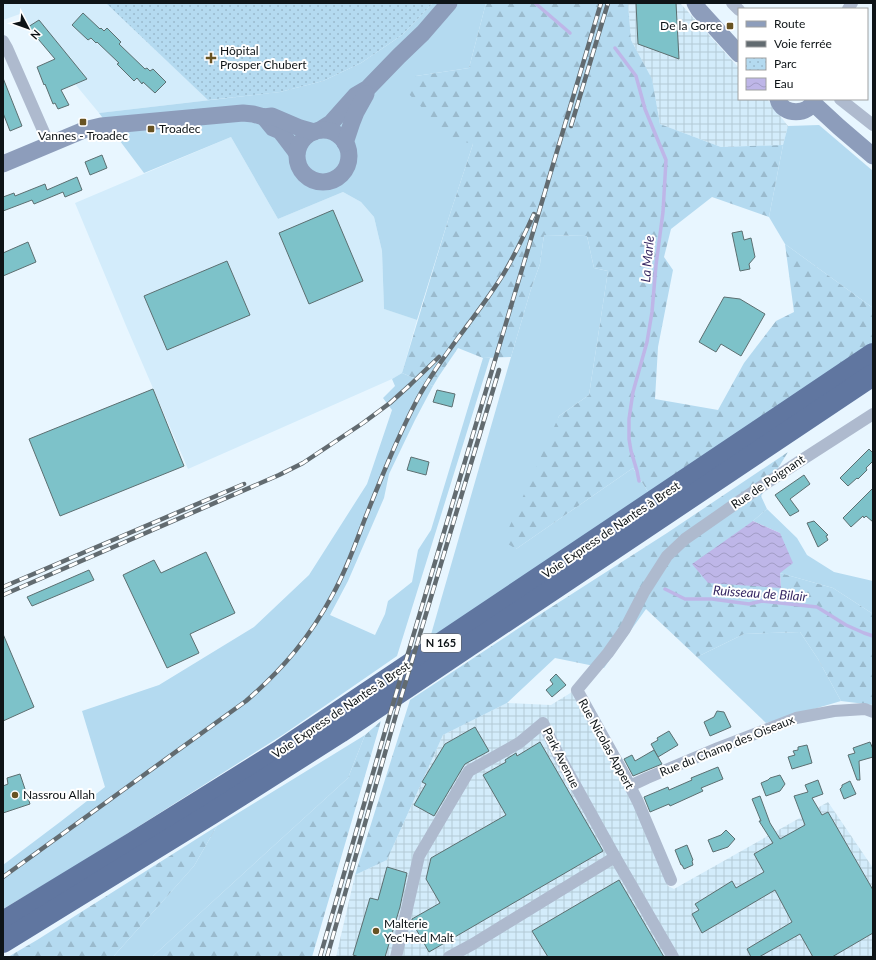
<svg xmlns="http://www.w3.org/2000/svg" width="876" height="960" viewBox="0 0 876 960" font-family="Lato,sans-serif">
  <style>
    .built { fill: #d3ecfb }
    .industrial { fill: url(#industrial-grid) }
    .grass { fill: #b4daf0 }
    .forest { fill: url(#forest-firs) }
    .park { fill: url(#park-dots) }
    .water { fill: url(#water-waves) }
    .lines { fill: none; stroke-linecap: round; stroke-linejoin: round }
    .stream { stroke: #beb6e8; stroke-width: 3.5 }
    .building { fill: #7dc2c9; stroke: #5c6f71 }
    .street { stroke: #aebace; stroke-width: 12 }
    .secondary { stroke: #8d9dbb; stroke-width: 17 }
    .highway { stroke: #6076a0; stroke-width: 22 }
    .rail-casing { stroke: #626b70; stroke-width: 4.5 }
    .rail { stroke: #fff; stroke-width: 3; stroke-dasharray: 9; stroke-linecap: butt }
    .poi-dot { fill: #685322; stroke: #fff; stroke-width: 1.5 }
    .labels { text-anchor: middle; stroke-width: 4; stroke-linejoin: round; paint-order: stroke }
    .shield { fill: #fff; stroke: #565a5d; stroke-width: 1 }
    .shield-label { font-size: 11px; font-weight: bold; fill: #0e1417 }
    .poi-label { font-size: 12px; fill: #0e1417; stroke: #fff; text-anchor: start }
    .street-label { font-size: 12px; fill: #0e1417; stroke: #fff }
    .water-label { font-size: 13px; font-style: italic; fill: #372863; stroke: #fff }
  </style>
  <defs>
    <pattern id="industrial-grid" width="8" height="8" patternUnits="userSpaceOnUse"><rect width="8" height="8" fill="#d3ecfb"/><path d="M0 4h8M4 0v8" fill="none" stroke="#b4cad6"/></pattern>
    <pattern id="forest-firs" width="22" height="20" patternUnits="userSpaceOnUse"><rect width="22" height="20" fill="#b4daf0"/><path d="M5 1l3.5 6h-7zM16 11l3.5 6h-7z" fill="#9abacd"/></pattern>
    <pattern id="park-dots" width="8" height="8" patternUnits="userSpaceOnUse"><rect width="8" height="8" fill="#b4daf0"/><path d="M2 2h.1M6 6h.1" fill="none" stroke="#9abacd" stroke-width="1.8" stroke-linecap="round"/></pattern>
    <pattern id="water-waves" width="16" height="10" patternUnits="userSpaceOnUse"><rect width="16" height="10" fill="#beb6e8"/><path d="M0 5q4-4 8 0t8 0" fill="none" stroke="#a29cc6"/></pattern>
  </defs>
  <rect width="100%" height="100%" fill="#e8f6ff"/>
  <g class="built">
    <polygon points="3,3 433,3 280,92 99,113 28,27 20,14 3,20"/>
    <polygon points="231,137 278,219 343,192 361,202 374,217 382,251 384,309 417,320 402,373 392,379 188,469 127,328 75,203"/>
  </g>
  <g class="industrial">
    <polygon points="628,3 680,3 739,68 739,99 767,99 788,126 783,145 721,147 660,124 652,80 631,40"/>
    <polygon points="572,692 631,797 668,886 674,889 828,802 873,868 873,957 336,957 355,875 387,860 443,735 507,703 551,705"/>
  </g>
  <g class="grass">
    <polygon points="433,3 486,3 469,68 416,76 473,144 449,217 417,320 384,309 382,251 374,217 361,202 343,192 278,219 231,137 144,173 99,113 280,92 323,81 361,63 402,35"/>
    <polygon points="819,125 873,171 873,308 785,244 769,217 783,145 788,126"/>
    <polygon points="544,235 587,236 594,268 608,271 589,395 559,416 516,549 633,468 650,495 430,638 511,357 531,289 540,264"/>
    <polygon points="483,358 490,358 397,656 284,734 84,861 3,909 3,865 60,822 105,787 82,711 159,685 254,627 309,575 367,484 392,410 383,398 395,386 392,379 402,373 433,386 415,420 389,474 384,498 348,581 330,615 375,635 385,614 388,601 412,582 418,550 431,530"/>
    <polygon points="767,509 797,538 807,555 834,572 873,581 873,614 833,588 780,573 780,533 753,521"/>
    <polygon points="800,632 818,659 841,701 766,723 697,657 744,634"/>
    <polygon points="365,735 348,778 152,957 113,957 194,866 217,826"/>
  </g>
  <g class="forest">
    <polygon points="486,3 628,3 631,40 652,79 660,124 721,147 783,145 769,217 712,197 671,229 664,257 673,270 658,347 655,399 718,410 744,363 776,321 794,312 785,244 873,308 873,345 650,495 633,468 516,549 503,541 559,416 589,395 608,271 594,268 587,236 544,235 540,264 531,289 511,357 483,358 458,348 439,376 433,386 402,373 449,217 473,144 452,139 405,90 416,76 469,68"/>
    <polygon points="788,452 761,496 767,509 753,521 781,588 780,573 833,588 873,614 873,705 841,701 818,659 800,632 744,634 697,657 646,609 604,668 555,658 507,703 443,735 387,860 355,875 410,700 525,624 667,533"/>
    <polygon points="381,721 312,957 152,957 348,778 365,735"/>
    <polygon points="217,826 194,866 113,957 8,957 37,940"/>
  </g>
  <polygon class="park" points="106,3 433,3 402,35 361,63 323,81 280,92 208,100"/>
  <polygon class="water" points="753,521 780,533 793,563 780,573 781,588 708,583 692,564"/>
  <g class="lines">
    <g class="stream">
      <polyline points="535,3 570,33"/>
      <polyline points="615,48 636,76 645,109 666,160 663,212 656,265 652,312 647,342 633,392 629,419 629,439 631,451 637,471 639,481"/>
      <polyline points="665,589 685,599 712,599 749,604 762,601 817,607 846,625 864,633 873,636"/>
    </g>
  </g>
  <g class="building">
    <polygon points="636,3 676,3 679,59 638,44"/>
    <polygon points="83,13 100,29 101,28 104,31 107,28 121,42 119,44 145,69 147,68 150,71 153,69 166,82 155,93 143,82 142,84 137,78 134,81 117,64 119,63 97,42 96,43 91,38 88,40 72,25"/>
    <polygon points="39,20 87,79 61,90 69,105 58,109 55,103 53,104 45,84 44,85 37,67 55,59 28,27"/>
    <polygon points="3,78 22,126 10,131 3,113"/>
    <polygon points="102,155 107,168 90,175 85,162"/>
    <polygon points="77,177 82,190 65,197 63,192 34,204 32,200 3,211 3,197 14,193 15,196 45,184 47,190"/>
    <polygon points="333,210 363,281 309,304 279,233"/>
    <polygon points="742,231 744,240 751,238 755,257 749,264 750,269 740,271 732,233"/>
    <polygon points="28,242 36,262 3,276 3,253"/>
    <polygon points="227,261 250,315 167,350 144,296"/>
    <polygon points="724,297 740,299 765,314 741,356 721,344 716,352 699,342"/>
    <polygon points="153,389 184,466 60,516 29,439"/>
    <polygon points="437,390 455,394 452,407 433,402"/>
    <polygon points="869,449 873,453 873,461 866,468 867,470 858,479 857,478 848,486 840,478"/>
    <polygon points="411,457 429,462 426,475 407,470"/>
    <polygon points="804,475 810,484 790,499 799,511 790,516 775,495"/>
    <polygon points="873,488 873,522 866,516 864,518 863,516 851,527 843,518"/>
    <polygon points="814,521 828,535 826,536 828,540 818,547 807,523"/>
    <polygon points="206,552 235,613 190,634 199,653 167,668 123,575 154,560 161,573"/>
    <polygon points="89,570 94,580 32,606 27,597"/>
    <polygon points="3,634 34,707 3,721"/>
    <polygon points="556,674 566,685 552,697 546,690 553,684 550,680"/>
    <polygon points="717,711 724,712 731,727 710,736 704,722 714,717"/>
    <polygon points="475,727 489,751 465,764 463,767 434,816 414,805 426,784 422,782 445,744"/>
    <polygon points="669,731 678,745 658,757 651,744 658,740 657,738"/>
    <polygon points="540,742 603,851 429,952 412,922 412,919 440,903 426,879 431,858 506,815 483,775 506,762 505,760 516,753 517,756"/>
    <polygon points="870,742 873,749 873,757 859,761 860,780 857,780 848,755 855,753 853,748"/>
    <polygon points="807,745 812,763 792,769 788,757 795,755 793,751 798,750 798,747"/>
    <polygon points="654,750 662,764 633,776 624,759 632,755 635,761"/>
    <polygon points="718,767 723,779 701,788 703,791 670,806 669,804 650,812 644,797 668,787 669,790 692,780 691,778"/>
    <polygon points="20,774 30,804 3,813 3,786 8,784 7,778"/>
    <polygon points="780,775 785,784 780,791 766,796 761,783 768,780 770,778"/>
    <polygon points="818,780 823,794 812,798 822,815 828,812 873,890 873,933 832,957 813,957 800,934 759,957 751,957 747,949 792,922 775,890 702,933 692,914 699,910 695,904 732,881 736,888 764,872 754,854 773,843 759,821 761,821 752,799 760,796 770,823 780,839 805,825 794,796 808,792 805,785"/>
    <polygon points="850,781 856,794 844,799 840,789 842,787 842,785"/>
    <polygon points="726,830 735,839 728,847 713,852 708,840 721,835"/>
    <polygon points="687,845 693,860 692,861 693,865 684,869 682,865 681,865 675,850"/>
    <polygon points="387,867 407,873 400,907 385,957 359,957 353,955 370,898 378,900"/>
    <polygon points="619,880 664,957 548,957 532,931"/>
  </g>
  <g class="lines">
    <g class="street">
      <polyline points="732,3 739,10"/>
      <polyline points="848,9 852,3"/>
      <polyline points="3,41 7,48 49,144"/>
      <polyline points="840,99 873,125"/>
      <polyline points="630,786 647,778 718,748 796,718 834,711 865,709 873,712"/>
      <polyline points="671,880 638,802 625,776 577,690 608,653 625,629 644,592 667,556 685,539 741,500 797,463 873,414"/>
      <polyline points="396,957 419,856 469,771 519,743 543,723 558,754 615,857 673,957"/>
      <polyline points="449,957 473,944 615,857"/>
    </g>
    <g class="secondary">
      <polyline points="695,3 699,10 739,54"/>
      <path d="M778,99C782,116 810,116 814,99"/>
      <polyline points="813,103 839,127 873,156"/>
      <polyline points="264,117 273,128 280,131 284,136 297,153"/>
      <polyline points="320,130 331,123 356,95 368,88 399,56 423,33 449,3"/>
      <circle cx="323" cy="156" r="26"/>
      <polyline points="345,143 352,122 356,112 366,94"/>
      <polyline points="3,164 84,130 101,126 243,113 253,114 264,117 272,116 300,128 314,132"/>
    </g>
    <g class="highway">
      <polyline points="3,922 133,843 282,750 873,354"/>
      <polyline points="3,942 211,814 340,732 873,375"/>
    </g>
    <g class="rail-casing">
      <g id="rail">
        <polyline points="571,126 608,3"/>
        <polyline points="3,587 244,484"/>
        <polyline points="3,595 279,475 303,463 363,423 390,403 410,385 439,357"/>
        <path d="M3,877L246,701C283,669 310,637 333,594C347,569 356,542 366,516C382,476 398,436 418,398C441,356 473,321 499,281C513,260 523,237 534,214"/>
        <polyline points="320,957 390,714 601,3"/>
        <polyline points="327,957 397,711 499,370"/>
      </g>
    </g>
    <use href="#rail" class="rail"/>
  </g>
  <g class="poi-dot">
    <rect x="726" y="22" width="8" height="8" rx="2"/>
    <path d="M209 52h4v4h4v4h-4v4h-4v-4h-4v-4h4z"/>
    <rect x="79" y="118" width="8" height="8" rx="2"/>
    <rect x="147" y="125" width="8" height="8" rx="2"/>
    <circle cx="15" cy="795" r="4"/>
    <circle cx="376" cy="931" r="4"/>
  </g>
  <g class="labels">
    <rect class="shield" x="421" y="634" width="40" height="18" rx="3"/>
    <g class="shield-label">
      <text x="441" y="647">N 165</text>
    </g>
    <g class="poi-label">
      <text x="722" y="30" text-anchor="end">De la Gorce</text>
      <text x="220" y="55">Hôpital<tspan x="220" dy="14">Prosper Chubert</tspan></text>
      <text x="159" y="133">Troadec</text>
      <text x="83" y="140" text-anchor="middle">Vannes - Troadec</text>
      <text x="23" y="799">Nassrou Allah</text>
      <text x="384" y="928">Malterie<tspan x="384" dy="14">Yec'Hed Malt</tspan></text>
    </g>
    <g class="street-label">
      <text transform="translate(768 482) rotate(-34)" y="4">Rue de Poignant</text>
      <text transform="translate(611 530) rotate(-34)" y="4">Voie Express de Nantes à Brest</text>
      <text transform="translate(341 710) rotate(-34)" y="4">Voie Express de Nantes à Brest</text>
      <text transform="translate(606 744) rotate(61)" y="4">Rue Nicolas Appert</text>
      <text transform="translate(727 746) rotate(-22)" y="4">Rue du Champ des Oiseaux</text>
      <text transform="translate(561 758) rotate(63)" y="4">Park Avenue</text>
    </g>
    <g class="water-label">
      <text transform="translate(647 259) rotate(-85)" y="5">La Marle</text>
      <text transform="translate(760 593) rotate(4)" y="5">Ruisseau de Bilair</text>
    </g>
  </g>
  <rect width="876" height="960" fill="none" stroke="#0e1417" stroke-width="8"/>
  <rect x="738" y="8" width="130" height="92" fill="#ffffff" stroke="#9fa1a2"/>
  <rect x="746" y="21" width="20" height="6" fill="#8d9dbb" stroke="#9fa1a2"/>
  <text x="774" y="28" font-size="12" fill="#0e1417">Route</text>
  <rect x="746" y="41" width="20" height="6" fill="#626b70" stroke="#9fa1a2"/>
  <text x="774" y="48" font-size="12" fill="#0e1417">Voie ferrée</text>
  <rect x="746" y="58" width="20" height="12" fill="url(#park-dots)" stroke="#9fa1a2"/>
  <text x="774" y="68" font-size="12" fill="#0e1417">Parc</text>
  <rect x="746" y="78" width="20" height="12" fill="url(#water-waves)" stroke="#9fa1a2"/>
  <text x="774" y="88" font-size="12" fill="#0e1417">Eau</text>
  <g transform="translate(28 28) rotate(131)" stroke="#ffffff" stroke-width="3" paint-order="stroke">
  <path d="M0-3L7 15L0 10L-7 15Z" fill="#0e1417"/>
  <text y="-6" font-size="11" font-weight="bold" text-anchor="middle" fill="#0e1417">N</text>
  </g>
</svg>
